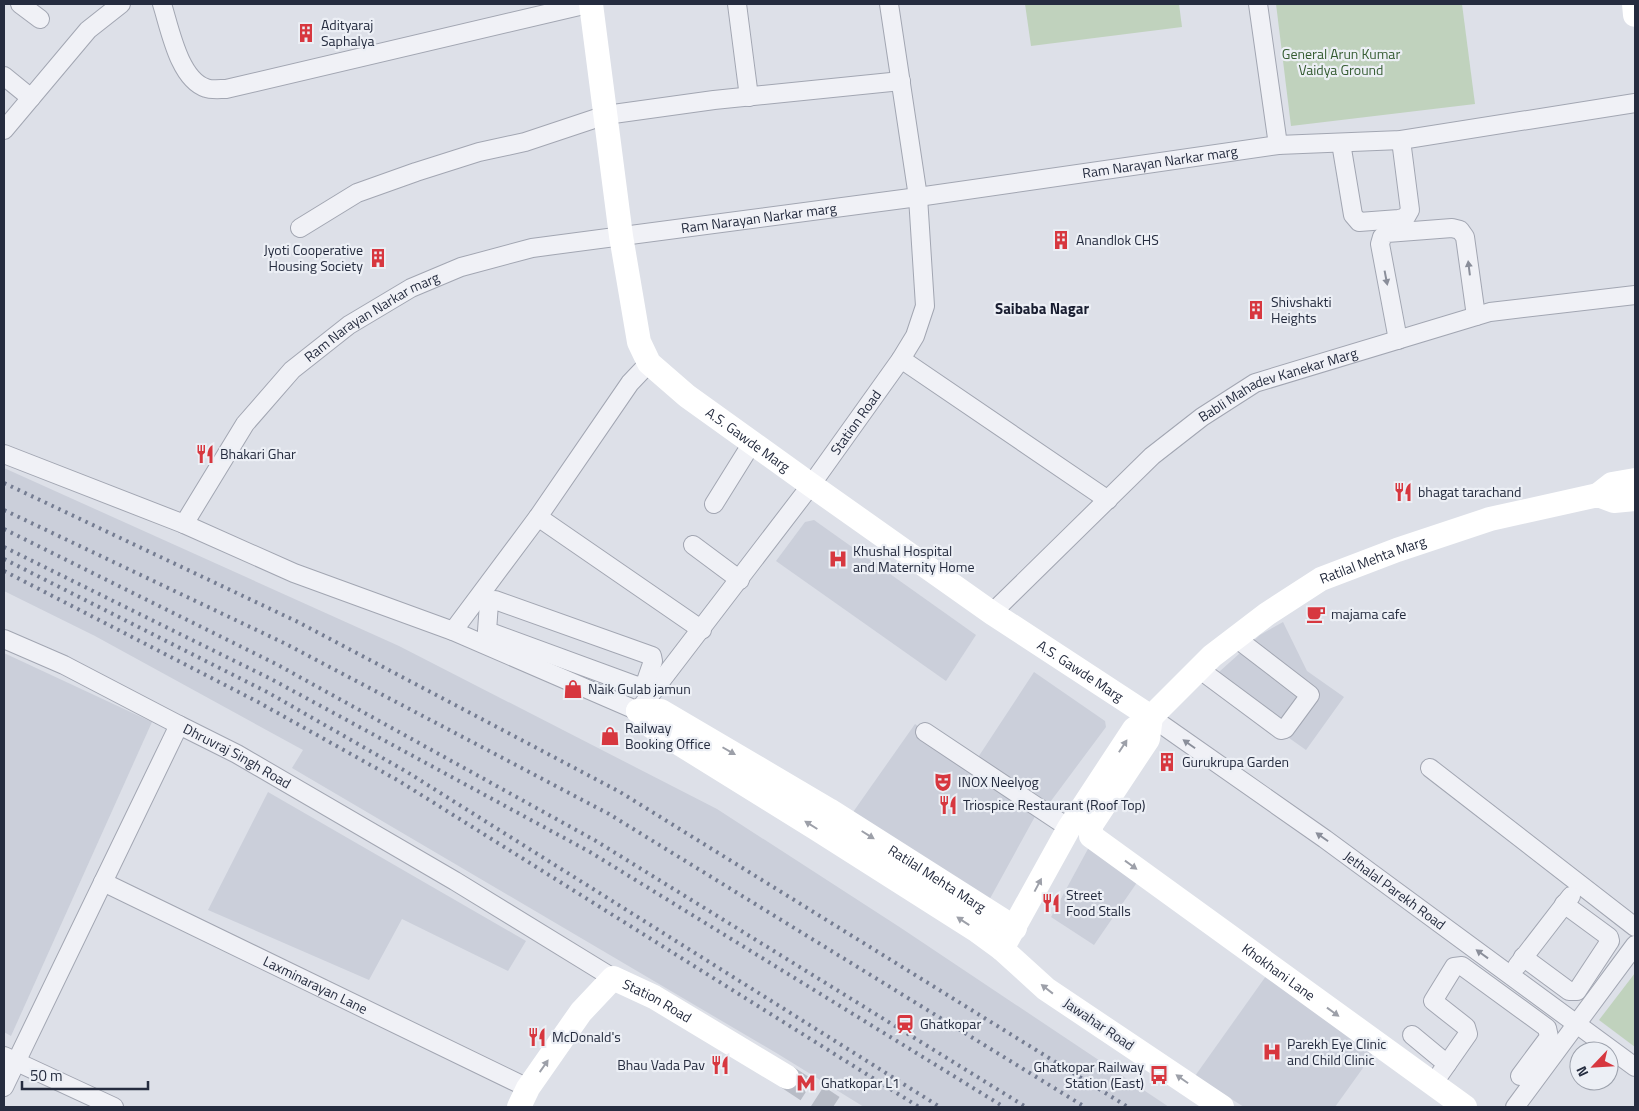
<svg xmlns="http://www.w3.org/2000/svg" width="1639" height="1111" viewBox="0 0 1639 1111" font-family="'Titillium Web',sans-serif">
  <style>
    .built { fill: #cbcfda }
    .green { fill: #c0d2bd }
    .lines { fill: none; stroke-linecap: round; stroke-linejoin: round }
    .secondary-tunnel { stroke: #b8bcc6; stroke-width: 24; stroke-dasharray: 24 12; stroke-linecap: butt }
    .street-casing { stroke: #a2a6b2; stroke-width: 20 }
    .street { stroke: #f0f1f6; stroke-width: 18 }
    .secondary { stroke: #fff; stroke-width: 24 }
    .rail { stroke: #757d92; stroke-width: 4; stroke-dasharray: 2.5 5; stroke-linecap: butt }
    .oneway { fill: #8a8e9a }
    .oneway2 { fill: #9da0a9 }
    .labels { text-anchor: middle; stroke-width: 4.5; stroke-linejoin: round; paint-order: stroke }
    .poi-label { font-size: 14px; fill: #252c3f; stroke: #eceff5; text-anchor: start }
    .park-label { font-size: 14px; fill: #355c32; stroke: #eceff5 }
    .street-label { font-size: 14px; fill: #252c3f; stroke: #eceff5 }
    .neighbourhood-label { font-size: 15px; font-weight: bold; fill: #181d30; stroke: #eceff5 }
  </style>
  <rect width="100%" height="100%" fill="#dde0e8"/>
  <g class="built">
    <polygon points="4,468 399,646 717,809 901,928 1169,1107 864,1107 778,1054 292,768 303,750 95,636 4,591"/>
    <polygon points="814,520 976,635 946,681 776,561 805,522"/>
    <polygon points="1283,622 1307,671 1344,697 1306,750 1209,681 1260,635"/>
    <polygon points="4,653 152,722 11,1036 4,1032"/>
    <polygon points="1034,672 1105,721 1106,727 1042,813 1038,811 987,904 851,815 915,724 973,765"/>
    <polygon points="268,792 526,941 508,971 402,919 369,980 208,910"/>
    <polygon points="1089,847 1138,881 1094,945 1051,917"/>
    <polygon points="1266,976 1373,1054 1335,1107 1244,1107 1195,1076"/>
  </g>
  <g class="green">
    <polygon points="1025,4 1179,4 1182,27 1031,46"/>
    <polygon points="1276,4 1462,4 1475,104 1291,126"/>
    <polygon points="1635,973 1635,1047 1599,1020"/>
  </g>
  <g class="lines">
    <polyline class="secondary-tunnel" points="787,1077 833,1107"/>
    <g class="street-casing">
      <g id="street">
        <polyline points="20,4 40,19"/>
        <path d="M162,4C170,29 179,79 206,88C211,90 220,89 226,89L588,4"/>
        <polyline points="737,4 749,97"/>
        <polyline points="1258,4 1278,145"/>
        <polyline points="4,76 31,98"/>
        <polyline points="4,130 88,30 121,4"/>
        <polyline points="1341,143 1353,215 1359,222 1399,219 1406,217 1410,210 1401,140"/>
        <polyline points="300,228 357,193 416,172 479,152 525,142 606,115 714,100 901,81"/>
        <polyline points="1398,340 1380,244 1382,237 1387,233 1452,228 1460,230 1465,237 1476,316"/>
        <polyline points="901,359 1108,500"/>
        <path id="s1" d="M4,454L184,524L294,573L453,631L638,711L811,485L901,359L915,336L925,306L918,197L889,4"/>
        <polyline points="714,504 752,443"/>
        <polyline points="538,517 702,630"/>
        <path id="s2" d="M184,524L245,424L292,370L349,325L411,288L461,267L532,248L918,197L1278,145L1401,140L1635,103"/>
        <polyline points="693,545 740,580"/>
        <polygon points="495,600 652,656 653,661 645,684 637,686 487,631 489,603"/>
        <path id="s3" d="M992,613L1152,456L1202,417L1255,383L1490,312L1635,295"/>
        <polyline points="453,631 538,517 630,383 649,363"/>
        <polyline points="4,639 64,665 179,725"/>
        <polyline points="1199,669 1281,730 1285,729 1310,695 1236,638"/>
        <path id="s4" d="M1151,717L1325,839L1635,1067"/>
        <polyline points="925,732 1069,828"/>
        <polyline points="1430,768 1635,927"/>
        <path id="s5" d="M103,882L528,1088"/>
        <polyline points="1523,957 1569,991 1577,991 1610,941 1609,937 1564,904"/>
        <polyline points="1517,966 1571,896"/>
        <polyline points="1412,1035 1447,1064"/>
        <polyline points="4,1056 114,1107"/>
        <polyline points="1433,1084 1468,1034 1466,1027 1433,1001 1454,967 1462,966 1547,1028 1549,1037 1520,1076"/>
        <path id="s6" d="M4,1087L179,725L237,754L455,881L613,978"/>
        <polyline points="1515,1107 1635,945"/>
      </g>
    </g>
    <use href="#street" class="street"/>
    <g class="secondary">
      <path id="s7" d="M591,4L621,236L639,342L649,363L687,396L811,485L992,613L1151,717"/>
      <polyline points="1634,4 1635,15"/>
      <polyline points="1598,495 1612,484 1635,480"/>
      <path id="s8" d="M638,711H661L829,810L1015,928"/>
      <polyline points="638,711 651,726 817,829 976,930 1002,949"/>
      <path id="s9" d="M1151,717L1148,739L1091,825V836L1465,1107"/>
      <path id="s10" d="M519,1107L528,1088L581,1012L613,978L654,997L787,1077"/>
      <path id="s11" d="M1222,1107L1046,989L1002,949L1069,828L1134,729L1151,717L1212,656L1267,614L1321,579L1397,550L1490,519L1598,495L1614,501L1635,499"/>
    </g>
    <g class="rail">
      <polyline points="4,483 298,622 620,792 1128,1107"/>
      <polyline points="4,510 286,644 609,814 1085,1107"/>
      <polyline points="4,529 278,665 596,841 1026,1107"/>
      <polyline points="4,547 271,679 590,852 1004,1107"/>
      <polyline points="4,559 267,692 407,772 940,1107"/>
      <polyline points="4,571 258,702 399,781 919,1107"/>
    </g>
  </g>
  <defs><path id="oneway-solid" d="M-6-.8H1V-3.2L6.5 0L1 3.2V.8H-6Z" transform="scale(1.25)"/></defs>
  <g class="oneway">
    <use href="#oneway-solid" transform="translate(1469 268) rotate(-97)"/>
    <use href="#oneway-solid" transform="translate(1386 278) rotate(79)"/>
    <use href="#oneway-solid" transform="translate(1189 744) rotate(-145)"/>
    <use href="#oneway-solid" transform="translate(1322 837) rotate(-145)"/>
    <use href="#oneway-solid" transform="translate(1482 954) rotate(-144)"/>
  </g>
  <g class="oneway2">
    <use href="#oneway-solid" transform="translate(1123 746) rotate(-57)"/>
    <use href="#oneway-solid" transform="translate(729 751) rotate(30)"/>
    <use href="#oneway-solid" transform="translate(811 825) rotate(-148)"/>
    <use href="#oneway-solid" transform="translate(868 835) rotate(32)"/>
    <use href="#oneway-solid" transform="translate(1131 865) rotate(36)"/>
    <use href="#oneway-solid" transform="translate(1038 885) rotate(-62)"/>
    <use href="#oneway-solid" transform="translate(963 921) rotate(-147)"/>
    <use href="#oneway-solid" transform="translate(1047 989) rotate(-142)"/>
    <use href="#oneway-solid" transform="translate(1333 1012) rotate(36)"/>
    <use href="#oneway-solid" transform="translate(544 1066) rotate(-55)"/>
    <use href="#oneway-solid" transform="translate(1182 1079) rotate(-145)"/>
  </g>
  <defs>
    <g id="building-bare" transform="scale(1.5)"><path d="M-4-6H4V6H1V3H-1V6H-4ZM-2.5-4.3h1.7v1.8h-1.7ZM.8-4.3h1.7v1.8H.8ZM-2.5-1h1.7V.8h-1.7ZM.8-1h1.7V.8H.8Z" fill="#d7373f" stroke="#eceff5" stroke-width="2.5" paint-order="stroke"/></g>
    <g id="restaurant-bare" transform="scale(1.5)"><path d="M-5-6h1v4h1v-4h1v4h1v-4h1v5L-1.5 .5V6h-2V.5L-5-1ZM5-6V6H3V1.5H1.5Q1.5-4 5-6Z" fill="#d7373f" stroke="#eceff5" stroke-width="2.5" paint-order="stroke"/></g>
    <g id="hospital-bare" transform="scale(1.5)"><path d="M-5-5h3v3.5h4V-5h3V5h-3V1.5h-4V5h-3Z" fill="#d7373f" stroke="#eceff5" stroke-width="2.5" paint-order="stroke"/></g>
    <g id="cafe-bare" transform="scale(1.5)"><path d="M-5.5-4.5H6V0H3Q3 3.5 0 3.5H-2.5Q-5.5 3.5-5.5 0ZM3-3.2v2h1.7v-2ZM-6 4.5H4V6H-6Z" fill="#d7373f" stroke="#eceff5" stroke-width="2.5" paint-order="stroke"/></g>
    <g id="shop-bare" transform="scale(1.5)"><path d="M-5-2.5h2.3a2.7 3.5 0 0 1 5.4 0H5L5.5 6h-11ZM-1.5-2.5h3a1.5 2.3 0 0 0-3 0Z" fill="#d7373f" stroke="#eceff5" stroke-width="2.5" paint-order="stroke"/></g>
    <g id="theatre-bare" transform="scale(1.5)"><path d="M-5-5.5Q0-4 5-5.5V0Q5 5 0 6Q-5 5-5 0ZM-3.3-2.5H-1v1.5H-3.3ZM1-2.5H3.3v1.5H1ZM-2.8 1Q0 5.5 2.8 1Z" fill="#d7373f" stroke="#eceff5" stroke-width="2.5" paint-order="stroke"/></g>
    <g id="station-bare" transform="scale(1.5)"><path d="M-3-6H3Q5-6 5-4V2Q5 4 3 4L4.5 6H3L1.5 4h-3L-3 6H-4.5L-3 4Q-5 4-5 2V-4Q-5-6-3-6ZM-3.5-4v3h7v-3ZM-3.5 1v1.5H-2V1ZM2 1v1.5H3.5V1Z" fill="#d7373f" stroke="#eceff5" stroke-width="2.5" paint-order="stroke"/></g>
    <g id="bus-bare" transform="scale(1.5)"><path d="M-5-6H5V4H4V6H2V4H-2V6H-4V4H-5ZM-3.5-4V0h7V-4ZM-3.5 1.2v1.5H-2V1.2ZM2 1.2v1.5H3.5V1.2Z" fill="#d7373f" stroke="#eceff5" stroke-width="2.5" paint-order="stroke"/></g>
    <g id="metro-bare" transform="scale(1.5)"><path d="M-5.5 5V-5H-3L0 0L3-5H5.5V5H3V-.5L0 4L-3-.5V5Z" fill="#d7373f" stroke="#eceff5" stroke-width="2.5" paint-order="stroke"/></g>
  </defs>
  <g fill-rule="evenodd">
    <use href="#building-bare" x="306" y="33"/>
    <use href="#building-bare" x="1061" y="240"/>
    <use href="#building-bare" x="378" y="258"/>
    <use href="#building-bare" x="1256" y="310"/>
    <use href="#restaurant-bare" x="205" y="454"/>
    <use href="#restaurant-bare" x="1403" y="492"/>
    <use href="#hospital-bare" x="838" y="559"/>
    <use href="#cafe-bare" x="1316" y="614"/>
    <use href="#shop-bare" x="573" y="689"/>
    <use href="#shop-bare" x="610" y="736"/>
    <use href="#building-bare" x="1167" y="762"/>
    <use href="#theatre-bare" x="943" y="782"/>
    <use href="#restaurant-bare" x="948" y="805"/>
    <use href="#restaurant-bare" x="1051" y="903"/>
    <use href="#station-bare" x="905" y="1024"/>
    <use href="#restaurant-bare" x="537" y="1037"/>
    <use href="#hospital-bare" x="1272" y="1052"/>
    <use href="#restaurant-bare" x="720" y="1065"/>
    <use href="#bus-bare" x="1159" y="1075"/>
    <use href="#metro-bare" x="806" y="1083"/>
  </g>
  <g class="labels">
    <g class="poi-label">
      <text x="321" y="30">Adityaraj<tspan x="321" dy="16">Saphalya</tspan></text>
      <text x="1076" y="245">Anandlok CHS</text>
      <text x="363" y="255" text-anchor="end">Jyoti Cooperative<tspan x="363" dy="16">Housing Society</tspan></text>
      <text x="1271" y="307">Shivshakti<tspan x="1271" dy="16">Heights</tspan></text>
      <text x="220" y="459">Bhakari Ghar</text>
      <text x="1418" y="497">bhagat tarachand</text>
      <text x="853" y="556">Khushal Hospital<tspan x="853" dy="16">and Maternity Home</tspan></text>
      <text x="1331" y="619">majama cafe</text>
      <text x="588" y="694">Naik Gulab jamun</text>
      <text x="625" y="733">Railway<tspan x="625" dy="16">Booking Office</tspan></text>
      <text x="1182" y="767">Gurukrupa Garden</text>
      <text x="958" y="787">INOX Neelyog</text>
      <text x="963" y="810">Triospice Restaurant (Roof Top)</text>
      <text x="1066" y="900">Street<tspan x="1066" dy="16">Food Stalls</tspan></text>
      <text x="920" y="1029">Ghatkopar</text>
      <text x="552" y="1042">McDonald's</text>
      <text x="1287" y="1049">Parekh Eye Clinic<tspan x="1287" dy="16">and Child Clinic</tspan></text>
      <text x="705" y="1070" text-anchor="end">Bhau Vada Pav</text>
      <text x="1144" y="1072" text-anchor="end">Ghatkopar Railway<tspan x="1144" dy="16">Station (East)</tspan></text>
      <text x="821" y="1088">Ghatkopar L1</text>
    </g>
    <g class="park-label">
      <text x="1341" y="59">General Arun Kumar<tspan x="1341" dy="16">Vaidya Ground</tspan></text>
    </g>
    <g class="street-label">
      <text dy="5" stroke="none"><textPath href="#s2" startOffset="1095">Ram Narayan Narkar marg</textPath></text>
      <text dy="5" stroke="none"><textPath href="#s2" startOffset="690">Ram Narayan Narkar marg</textPath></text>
      <text dy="5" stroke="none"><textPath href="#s2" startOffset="285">Ram Narayan Narkar marg</textPath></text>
      <text dy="5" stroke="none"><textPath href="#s3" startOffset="371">Babli Mahadev Kanekar Marg</textPath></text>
      <text dy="5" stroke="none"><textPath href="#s1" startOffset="1046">Station Road</textPath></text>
      <text dy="5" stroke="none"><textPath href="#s7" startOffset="490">A.S. Gawde Marg</textPath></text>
      <text dy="5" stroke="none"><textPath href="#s11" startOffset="824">Ratilal Mehta Marg</textPath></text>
      <text dy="5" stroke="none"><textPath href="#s7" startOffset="895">A.S. Gawde Marg</textPath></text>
      <text dy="5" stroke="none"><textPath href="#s6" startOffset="468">Dhruvraj Singh Road</textPath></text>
      <text dy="5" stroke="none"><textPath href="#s8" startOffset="346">Ratilal Mehta Marg</textPath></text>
      <text dy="5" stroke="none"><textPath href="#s4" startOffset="299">Jethalal Parekh Road</textPath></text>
      <text dy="5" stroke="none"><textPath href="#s9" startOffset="368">Khokhani Lane</textPath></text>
      <text dy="5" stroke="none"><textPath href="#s5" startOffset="236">Laxminarayan Lane</textPath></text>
      <text dy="5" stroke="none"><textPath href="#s10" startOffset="210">Station Road</textPath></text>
      <text transform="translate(1099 1024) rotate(34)" y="5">Jawahar Road</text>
    </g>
    <g class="neighbourhood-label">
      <text x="1042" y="314">Saibaba Nagar</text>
    </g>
  </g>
  <rect width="1639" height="1111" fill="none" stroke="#252c3f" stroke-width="10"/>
  <g transform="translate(1594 1066) rotate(245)"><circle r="24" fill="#eceff5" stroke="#9ca1ac"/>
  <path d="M0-4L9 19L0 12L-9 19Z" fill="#d7373f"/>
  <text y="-8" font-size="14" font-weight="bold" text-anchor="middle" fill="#252c3f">N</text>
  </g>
  <path d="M22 1081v8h126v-8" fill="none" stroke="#252c3f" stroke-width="2.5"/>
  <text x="30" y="1081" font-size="15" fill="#252c3f" stroke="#eceff5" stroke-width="4" paint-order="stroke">50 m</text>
</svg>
